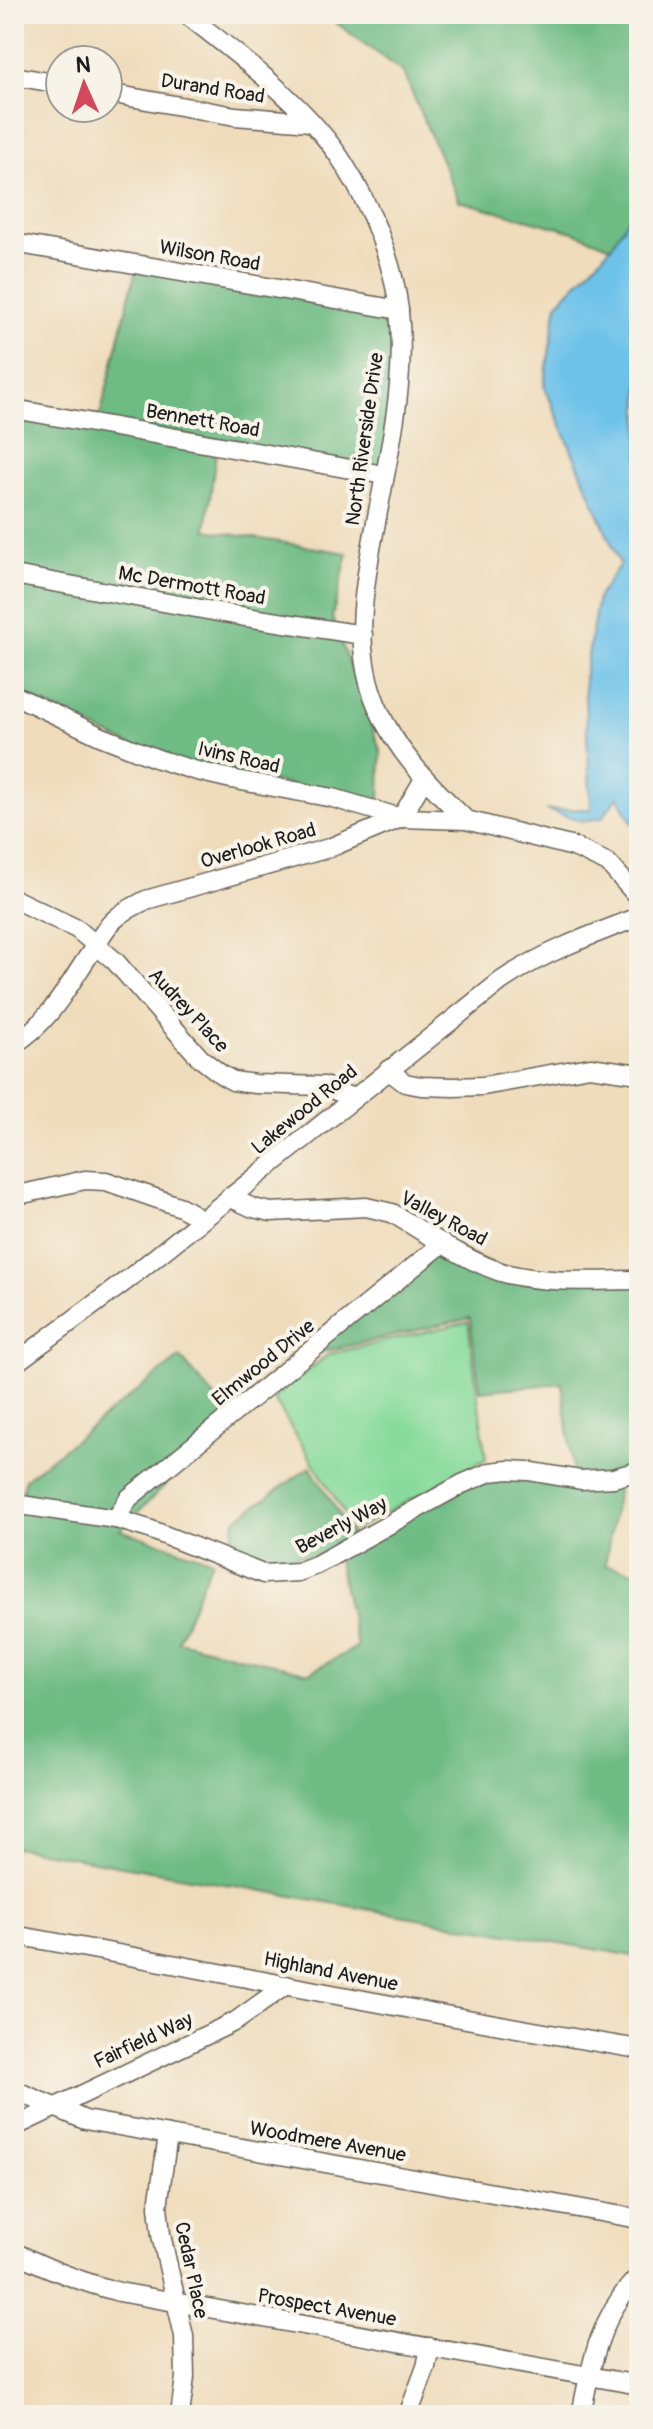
<svg xmlns="http://www.w3.org/2000/svg" width="653" height="2429" viewBox="0 0 653 2429" font-family="Pangolin,sans-serif">
  <style>
    .green { fill: #88db9c; stroke: #527c5c; stroke-width: 2 }
    .forest { fill: #6ebb84; stroke: #456c50; stroke-width: 2 }
    .water { fill: #6dc2ea; stroke: #446f83; stroke-width: 2 }
    .lines { fill: none; stroke-linecap: round; stroke-linejoin: round }
    .minor-casing { stroke: #665f54; stroke-width: 21 }
    .minor { stroke: #fff; stroke-width: 18 }
    .labels { text-anchor: middle; stroke-width: 8; stroke-linejoin: round; paint-order: stroke }
    .street-label { font-size: 20px; fill: #1c1c1c; stroke: #f7f3e8 }
  </style>
  <rect width="100%" height="100%" fill="#f7f3e8"/>
  <filter id="ink" filterUnits="userSpaceOnUse"><feTurbulence type="fractalNoise" baseFrequency=".0125" numOctaves="2"/><feDisplacementMap in="SourceGraphic" scale="16" xChannelSelector="R" yChannelSelector="G"/><feConvolveMatrix kernelMatrix="1 2 1 2 8 2 1 2 1" color-interpolation-filters="sRGB"/></filter>
  <filter id="wash" filterUnits="userSpaceOnUse"><feTurbulence type="fractalNoise" baseFrequency=".006" numOctaves="4" result="noise"/><feDisplacementMap in="SourceGraphic" scale="32" xChannelSelector="R" yChannelSelector="G"/><feGaussianBlur stdDeviation="1.8" result="paint"/><feColorMatrix in="noise" values="0 0 0 0 0 0 0 0 0 0 0 0 0 0 0 0 0 1.4 0 .05"/><feComposite in="paint" operator="in"/></filter>
  <g filter="url(#wash)">
    <rect width="100%" height="100%" fill="#efdcbb"/>
    <g class="green">
      <polygon points="479,14 551,14 529,23"/>
      <polygon points="468,1322 486,1459 355,1530 273,1398 329,1354"/>
    </g>
    <g class="forest">
      <polygon points="324,14 479,14 529,23 551,14 639,14 639,200 611,247 574,232 459,201 403,72"/>
      <polygon points="136,269 401,313 385,473 217,445 206,530 348,553 332,617 381,752 380,802 166,762 14,690 14,402 100,416"/>
      <polygon points="443,1243 520,1277 639,1280 639,1470 620,1476 605,1565 639,1572 639,1957 14,1847 14,1510 18,1510 25,1479 180,1357 233,1418 120,1530 212,1560 178,1641 309,1673 357,1647 336,1552 228,1563 235,1520 310,1467 356,1541 493,1471 574,1477 562,1383 480,1391 470,1318 308,1355"/>
    </g>
    <polygon class="water" points="639,200 639,835 618,796 602,818 582,821 546,810 591,809 584,679 598,597 620,564 544,385 557,304 611,247"/>
  </g>
  <g filter="url(#ink)">
    <g class="lines">
      <g class="minor-casing">
        <g id="minor">
          <path d="M186,14C239,56 308,106 344,164C370,205 394,262 399,311C407,384 387,461 374,533C363,590 353,651 377,706C396,752 431,786 466,820"/>
          <polyline points="14,76 60,84"/>
          <polyline points="108,93 235,116 311,122"/>
          <polyline points="14,243 399,310"/>
          <polyline points="14,409 384,475"/>
          <polyline points="14,575 240,616 363,635"/>
          <polyline points="14,695 100,736 158,759 193,770 231,779 333,798 401,818 466,820 574,847 608,863 639,898"/>
          <polyline points="14,899 77,929 115,961 200,1058 222,1075 233,1081 255,1084 324,1086 353,1098"/>
          <path d="M14,1044C53,1020 70,981 96,945C101,936 107,926 114,920C123,911 135,906 146,900L329,848L401,818L424,779"/>
          <polyline points="388,1070 405,1083 421,1086 453,1087 483,1086 590,1067 639,1074"/>
          <polyline points="14,1196 85,1180 106,1181 181,1207 201,1219"/>
          <path d="M229,1197L253,1208L271,1212L366,1207L392,1213C424,1232 472,1265 508,1274C550,1284 596,1280 639,1280"/>
          <path d="M14,1364L127,1280L501,981C544,952 591,935 639,917"/>
          <polyline points="14,1504 116,1519 149,1529 263,1574 298,1572 316,1565 462,1484 490,1472 508,1470 528,1471 581,1480 613,1478 639,1471"/>
          <polyline points="116,1519 129,1498 443,1243"/>
          <path d="M14,1935C223,1972 430,2015 639,2049"/>
          <polyline points="14,2090 85,2120 639,2219"/>
          <polyline points="14,2127 236,2021 286,1985"/>
          <polyline points="168,2135 158,2206 161,2235 184,2336 185,2377 180,2415"/>
          <path d="M14,2252C51,2270 79,2281 119,2292L639,2385"/>
          <polyline points="408,2415 426,2367 430,2347"/>
          <path d="M581,2415C591,2364 600,2314 639,2276"/>
        </g>
      </g>
      <use href="#minor" class="minor"/>
    </g>
  </g>
  <g class="labels">
    <g class="street-label">
      <text transform="translate(213 88) rotate(9)" y="7">Durand Road</text>
      <text transform="translate(210 255) rotate(10)" y="7">Wilson Road</text>
      <text transform="translate(203 420) rotate(10)" y="7">Bennett Road</text>
      <text transform="translate(364 439) rotate(-82)" y="7">North Riverside Drive</text>
      <text transform="translate(192 585) rotate(10)" y="7">Mc Dermott Road</text>
      <text transform="translate(239 757) rotate(13)" y="7">Ivins Road</text>
      <text transform="translate(258 845) rotate(-16)" y="7">Overlook Road</text>
      <text transform="translate(189 1010) rotate(47)" y="7">Audrey Place</text>
      <text transform="translate(304 1109) rotate(-39)" y="7">Lakewood Road</text>
      <text transform="translate(444 1218) rotate(28)" y="7">Valley Road</text>
      <text transform="translate(263 1362) rotate(-39)" y="7">Elmwood Drive</text>
      <text transform="translate(341 1525) rotate(-28)" y="7">Beverly Way</text>
      <text transform="translate(331 1971) rotate(11)" y="7">Highland Avenue</text>
      <text transform="translate(143 2040) rotate(-25)" y="7">Fairfield Way</text>
      <text transform="translate(328 2141) rotate(10)" y="7">Woodmere Avenue</text>
      <text transform="translate(192 2270) rotate(78)" y="7">Cedar Place</text>
      <text transform="translate(327 2307) rotate(10)" y="7">Prospect Avenue</text>
    </g>
  </g>
  <rect width="653" height="2429" fill="none" stroke="#f7f3e8" stroke-width="48"/>
  <g transform="translate(84 84) rotate(357)"><circle r="38" fill="#f7f3e8" stroke="#9f9d96" stroke-width="2"/>
  <path d="M0-6L14 30L0 20L-14 30Z" fill="#d1495b"/>
  <text y="-12" font-size="22" font-weight="bold" text-anchor="middle" fill="#1c1c1c">N</text>
  </g>
</svg>
